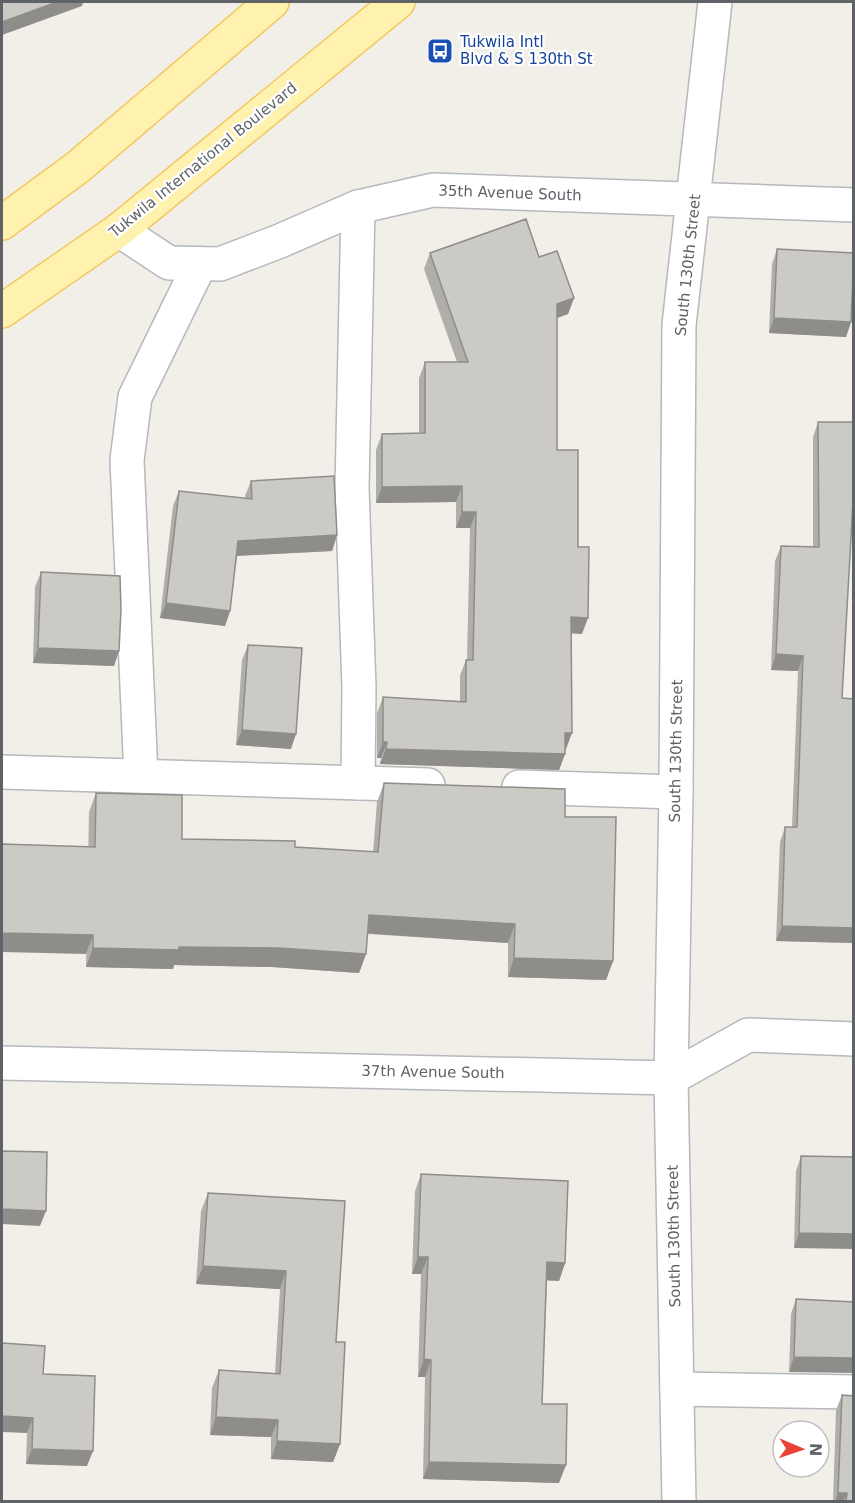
<svg xmlns="http://www.w3.org/2000/svg" width="855" height="1503" viewBox="0 0 855 1503" font-family="'DejaVu Sans',sans-serif">
  <style>
    .lines { fill: none; stroke-linecap: round; stroke-linejoin: round }
    .minor-casing { stroke: #b5b8bc; stroke-width: 36 }
    .major-casing { stroke: #f2c960; stroke-width: 36 }
    .minor { stroke: #fff; stroke-width: 33 }
    .major { stroke: #fff2af; stroke-width: 33 }
    .wall { fill: #afaea9 }
    .shaded-wall { fill: #8f8d8a }
    .building { fill: #cccac5; stroke: #8f8d8a; stroke-width: 1.5 }
    .labels { text-anchor: middle; stroke-width: 4.5; stroke-linejoin: round; paint-order: stroke }
    .transit-label { font-size: 15px; fill: #164399; stroke: #fff; text-anchor: start }
    .street-label { font-size: 15px; fill: #5f6368; stroke: #fff }
  </style>
  <rect width="100%" height="100%" fill="#f1efe8"/>
  <g class="lines">
    <g class="minor-casing">
      <g id="minor">
        <polyline points="119,230 169,263 220,264 280,241 358,207 433,190 854,205"/>
        <polyline points="2,772 428,785"/>
        <polyline points="141,776 127,460 135,397 200,264"/>
        <polyline points="358,783 359,687 352,488 358,207"/>
        <polyline points="519,787 676,792"/>
        <polyline points="2,1063 671,1078 748,1035 854,1039"/>
        <polyline points="677,1389 854,1392"/>
        <polyline points="679,1502 671,1078 676,792 679,325 715,2"/>
      </g>
    </g>
    <g class="major-casing">
      <g id="major">
        <polyline points="2,223 78,167 272,2"/>
        <polyline points="2,311 119,230 398,2"/>
      </g>
    </g>
    <use href="#minor" class="minor"/>
    <use href="#major" class="major"/>
  </g>
  <g class="wall">
    <polygon points="777,249 851,322 846,337 769,333 772,264"/>
    <polygon points="430,253 539,257 574,298 568,314 557,318 557,450 578,547 582,634 572,633 566,749 565,749 565,754 559,770 380,764 381,758 377,758 377,713 383,697 460,701 460,675 466,660 467,660 470,528 456,528 456,502 376,503 376,450 382,434 419,433 419,378 425,362 457,362 424,269"/>
    <polygon points="818,422 854,422 854,498 852,498 842,698 854,943 776,941 780,842 785,827 792,827 798,671 771,670 775,561 781,546 813,547 813,437"/>
    <polygon points="251,481 337,535 332,551 237,556 230,611 225,626 160,618 173,506 179,491 246,498 245,496"/>
    <polygon points="41,572 114,666 33,663 35,587"/>
    <polygon points="248,645 291,749 236,745 242,660"/>
    <polygon points="384,783 565,817 613,961 606,980 508,977 508,943 368,934 366,954 359,973 272,967 174,965 173,969 86,967 89,812 96,793 182,839 373,852 377,802"/>
    <polygon points="801,1156 854,1157 794,1248 796,1171"/>
    <polygon points="421,1174 565,1263 559,1281 547,1280 542,1404 559,1483 423,1479 425,1377 418,1377 421,1274 412,1274 415,1191"/>
    <polygon points="208,1193 345,1201 336,1342 340,1444 333,1462 271,1459 271,1437 210,1435 212,1388 219,1370 275,1373 280,1289 196,1284 201,1211"/>
    <polygon points="796,1299 854,1302 789,1372 791,1314"/>
    <polygon points="43,1374 87,1466 26,1464 27,1433"/>
    <polygon points="842,1395 854,1502 833,1502 836,1410"/>
  </g>
  <g class="shaded-wall">
    <polygon points="57,2 83,2 82,6 2,35 2,22"/>
    <polygon points="574,298 568,314 551,320 557,304"/>
    <polygon points="774,318 851,322 846,337 769,333"/>
    <polygon points="462,486 456,502 376,503 382,487"/>
    <polygon points="462,512 476,512 470,528 456,528"/>
    <polygon points="337,535 332,551 233,556 238,541"/>
    <polygon points="166,603 230,611 225,626 160,618"/>
    <polygon points="571,617 588,618 582,634 566,633"/>
    <polygon points="38,648 119,651 114,666 33,663"/>
    <polygon points="776,654 803,656 798,671 771,670"/>
    <polygon points="242,730 296,734 291,749 236,745"/>
    <polygon points="565,733 572,733 566,749 559,749"/>
    <polygon points="383,742 387,742 381,758 377,758"/>
    <polygon points="386,749 565,754 559,770 380,764"/>
    <polygon points="369,915 515,924 508,943 362,933"/>
    <polygon points="782,926 854,928 854,943 776,941"/>
    <polygon points="2,933 93,935 86,954 2,952"/>
    <polygon points="179,947 279,948 366,954 359,973 272,967 174,965 173,969 86,967 93,948"/>
    <polygon points="514,958 613,961 606,980 508,977"/>
    <polygon points="2,1209 46,1211 40,1226 2,1224"/>
    <polygon points="799,1233 854,1234 854,1249 794,1248"/>
    <polygon points="418,1257 428,1257 421,1274 412,1274"/>
    <polygon points="547,1262 565,1263 559,1281 541,1280"/>
    <polygon points="203,1266 286,1271 280,1289 196,1284"/>
    <polygon points="794,1357 854,1358 854,1373 789,1372"/>
    <polygon points="424,1359 431,1360 425,1377 418,1377"/>
    <polygon points="2,1416 33,1418 27,1433 2,1432"/>
    <polygon points="216,1417 278,1420 271,1437 210,1435"/>
    <polygon points="277,1441 340,1444 333,1462 271,1459"/>
    <polygon points="32,1449 93,1451 87,1466 26,1464"/>
    <polygon points="429,1462 566,1465 559,1483 423,1479"/>
    <polygon points="838,1493 847,1493 843,1502 835,1502"/>
  </g>
  <g class="building">
    <polygon points="2,2 57,2 2,22"/>
    <polygon points="526,219 539,257 557,251 574,298 557,304 557,450 578,450 578,547 589,547 588,618 571,617 572,733 565,733 565,754 386,749 387,742 383,742 383,697 466,702 466,660 473,660 476,512 462,512 462,486 382,487 382,434 425,433 425,362 468,362 430,253"/>
    <polygon points="777,249 854,253 851,322 774,318"/>
    <polygon points="818,422 854,422 854,483 842,698 854,699 854,928 782,926 785,827 797,827 803,656 776,654 781,546 819,547"/>
    <polygon points="334,476 337,535 238,541 230,611 166,603 179,491 252,499 251,481"/>
    <polygon points="41,572 120,576 121,609 119,651 38,648"/>
    <polygon points="248,645 302,648 296,734 242,730"/>
    <polygon points="384,783 565,789 565,817 616,817 613,961 514,958 515,924 369,915 366,954 279,948 179,947 179,950 93,948 93,935 2,933 2,844 95,847 96,793 182,795 182,839 295,841 295,847 378,852"/>
    <polygon points="2,1151 47,1152 46,1211 2,1209"/>
    <polygon points="801,1156 854,1157 854,1234 799,1233"/>
    <polygon points="421,1174 568,1181 565,1263 547,1262 542,1404 567,1404 566,1465 429,1462 431,1360 424,1359 428,1257 418,1257"/>
    <polygon points="208,1193 345,1201 336,1342 345,1342 340,1444 277,1441 278,1420 216,1417 219,1370 280,1374 286,1271 203,1266"/>
    <polygon points="796,1299 854,1302 854,1358 794,1357"/>
    <polygon points="2,1343 45,1346 43,1374 95,1376 93,1451 32,1449 33,1418 2,1416"/>
    <polygon points="842,1395 854,1396 854,1502 846,1502 847,1493 838,1493"/>
  </g>
  <defs>
    <g id="bus-square" transform="scale(1.35)"><rect x="-9" y="-9" width="18" height="18" rx="4" fill="#1a4fb4" stroke="#fff"/><path d="M-5-6H5V4H4V6H2V4H-2V6H-4V4H-5ZM-3.5-4V0h7V-4ZM-3.5 1.2v1.5H-2V1.2ZM2 1.2v1.5H3.5V1.2Z" fill="#fff"/></g>
  </defs>
  <g fill-rule="evenodd">
    <use href="#bus-square" x="440" y="51"/>
  </g>
  <g class="labels">
    <g class="transit-label">
      <text x="460" y="47">Tukwila Intl<tspan x="460" dy="17">Blvd &amp; S 130th St</tspan></text>
    </g>
    <g class="street-label">
      <text transform="translate(203 160) rotate(-39)" y="5">Tukwila International Boulevard</text>
      <text transform="translate(510 193) rotate(2)" y="5">35th Avenue South</text>
      <text transform="translate(688 265) rotate(-84)" y="5">South 130th Street</text>
      <text transform="translate(676 751) rotate(-89)" y="5">South 130th Street</text>
      <text transform="translate(433 1072) rotate(1)" y="5">37th Avenue South</text>
      <text transform="translate(674 1236) rotate(-91)" y="5">South 130th Street</text>
    </g>
  </g>
  <rect width="855" height="1503" fill="none" stroke="#5f6368" stroke-width="6"/>
  <g transform="translate(801 1449) rotate(92)"><circle r="28" fill="#ffffff" stroke="#bfc1c3" stroke-width="1.5"/>
  <path d="M0-4.5L10 22L0 15L-10 22Z" fill="#ea4335"/>
  <text y="-9" font-size="16" font-weight="bold" text-anchor="middle" fill="#5f6368">N</text>
  </g>
</svg>
